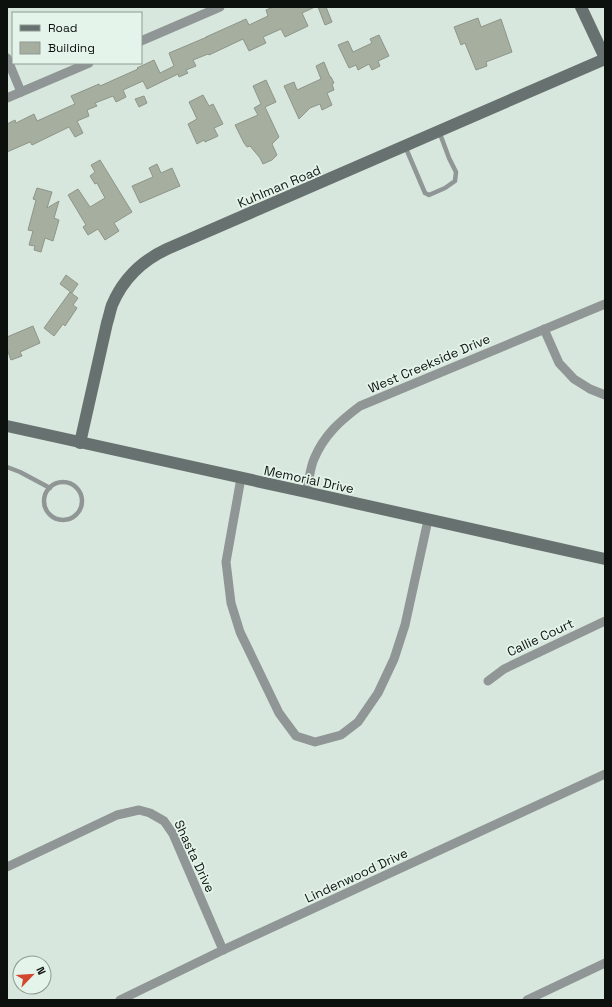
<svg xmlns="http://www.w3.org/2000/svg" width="612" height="1007" viewBox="0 0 612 1007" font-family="'Space Grotesk',sans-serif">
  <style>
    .building { fill: #a6aea0; stroke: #8e9589 }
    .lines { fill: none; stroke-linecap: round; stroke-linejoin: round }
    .lane { stroke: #8f9695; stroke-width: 4.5 }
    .street { stroke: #8f9695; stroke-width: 9 }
    .secondary { stroke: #677270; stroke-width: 12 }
    .labels { text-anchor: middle; stroke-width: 3.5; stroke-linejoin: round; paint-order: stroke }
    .street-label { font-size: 13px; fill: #0c110e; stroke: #e5f4ea }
  </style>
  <rect width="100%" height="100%" fill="#d8e7dd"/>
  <g class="building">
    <polygon points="273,7 315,7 302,13 308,26 285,37 281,29 263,37 266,43 249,51 243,39 209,55 208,54 193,60 196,66 186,70 188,73 179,77 178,74 147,89 143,81 123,90 126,97 116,102 113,96 95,103 97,106 87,110 89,116 77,121 83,133 75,137 69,127 32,145 30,142 7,152 7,124 15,120 16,123 34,114 37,121 75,104 71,96 99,84 100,86 138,69 137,68 154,60 160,73 174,66 169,53 207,37 206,37 246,19 249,25 268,16 266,10"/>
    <polygon points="318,7 326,7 332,22 325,25"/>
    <polygon points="478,18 481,27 501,19 512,52 486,62 487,66 476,70 465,43 461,45 454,27"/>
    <polygon points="379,35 389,56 378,61 380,66 372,70 369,64 358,70 356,65 349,68 338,45 348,41 353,52 372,43 370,39"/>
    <polygon points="324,62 330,77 331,77 334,83 332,84 334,90 327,93 332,105 322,110 320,104 310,108 299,119 284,86 294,82 297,90 321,79 316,66"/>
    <polygon points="266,80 276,102 265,107 279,137 272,144 277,155 272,160 263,164 260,158 250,146 247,147 244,143 235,125 258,115 254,108 261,104 253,86"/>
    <polygon points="203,95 209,106 213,104 223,124 214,128 218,136 205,142 204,140 197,144 188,124 197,119 189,102"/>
    <polygon points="144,96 147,103 139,107 135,99"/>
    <polygon points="100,160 132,212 114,223 119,231 105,240 98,229 88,235 83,227 86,225 68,195 78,189 90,207 105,198 97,183 95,184 90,176 95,172 91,165"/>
    <polygon points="157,164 161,173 172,168 180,186 140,203 132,186 153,177 149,168"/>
    <polygon points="37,188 52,192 47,208 59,201 54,218 59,220 53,241 45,238 41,252 34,250 35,246 29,245 33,231 28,230 36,200 33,199"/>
    <polygon points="66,275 78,284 72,293 60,284"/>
    <polygon points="70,292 78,298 73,305 77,308 65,326 63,324 54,336 44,328"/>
    <polygon points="33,326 40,343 20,352 22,356 11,360 7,349 7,337"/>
  </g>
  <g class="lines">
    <g class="lane">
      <polyline points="405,146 425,193 429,195 445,188 455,181 456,172 449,158 439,131"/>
      <polyline points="7,467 20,472 50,488"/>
      <circle cx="63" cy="501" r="19"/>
    </g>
    <g class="street">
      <polyline points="141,41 220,7"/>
      <polyline points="7,58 21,92"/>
      <polyline points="7,98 89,63"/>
      <polyline points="544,329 559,363 574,379 590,389 605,395"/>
      <polyline points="241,478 226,562 231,603 240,632 279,713 296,736 315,742 341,735 358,722 378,693 394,659 405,625 428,520"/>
      <path d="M306,492C309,482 310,468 314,459C324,435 340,421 360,406L605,304"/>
      <polyline points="488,681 504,669 605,621"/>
      <polyline points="7,867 117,815 139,810 150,813 164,821 173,834 223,950"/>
      <polyline points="120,1000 223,950 605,774"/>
      <polyline points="527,1000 605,963"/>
    </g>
    <g class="secondary">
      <polyline points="581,7 605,58"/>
      <polyline points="7,426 306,492 605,559"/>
      <path d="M80,443L107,323C109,317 110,311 112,305C123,279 141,261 167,249L605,59"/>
    </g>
  </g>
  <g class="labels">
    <g class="street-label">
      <text transform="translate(279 186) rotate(-23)" y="5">Kuhlman Road</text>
      <text transform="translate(429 363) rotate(-23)" y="5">West Creekside Drive</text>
      <text transform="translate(309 479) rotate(12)" y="5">Memorial Drive</text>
      <text transform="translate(540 637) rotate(-25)" y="5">Callie Court</text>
      <text transform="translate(195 856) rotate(65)" y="5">Shasta Drive</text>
      <text transform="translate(356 875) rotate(-25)" y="5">Lindenwood Drive</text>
    </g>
  </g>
  <rect width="612" height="1007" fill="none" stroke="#0c110e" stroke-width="16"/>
  <rect x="12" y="12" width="130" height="52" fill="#e5f4ea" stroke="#8e9992"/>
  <rect x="20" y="25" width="20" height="6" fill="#677270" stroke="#8e9992"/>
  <text x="48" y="32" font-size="12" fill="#0c110e">Road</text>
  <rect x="20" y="42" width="20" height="12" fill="#a6aea0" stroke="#8e9992"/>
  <text x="48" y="52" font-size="12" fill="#0c110e">Building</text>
  <g transform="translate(32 975) rotate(65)"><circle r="19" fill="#e5f4ea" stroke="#8e9992"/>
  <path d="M0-3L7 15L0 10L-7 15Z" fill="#d3472f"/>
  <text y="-6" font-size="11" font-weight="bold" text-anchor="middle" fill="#0c110e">N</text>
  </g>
</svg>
